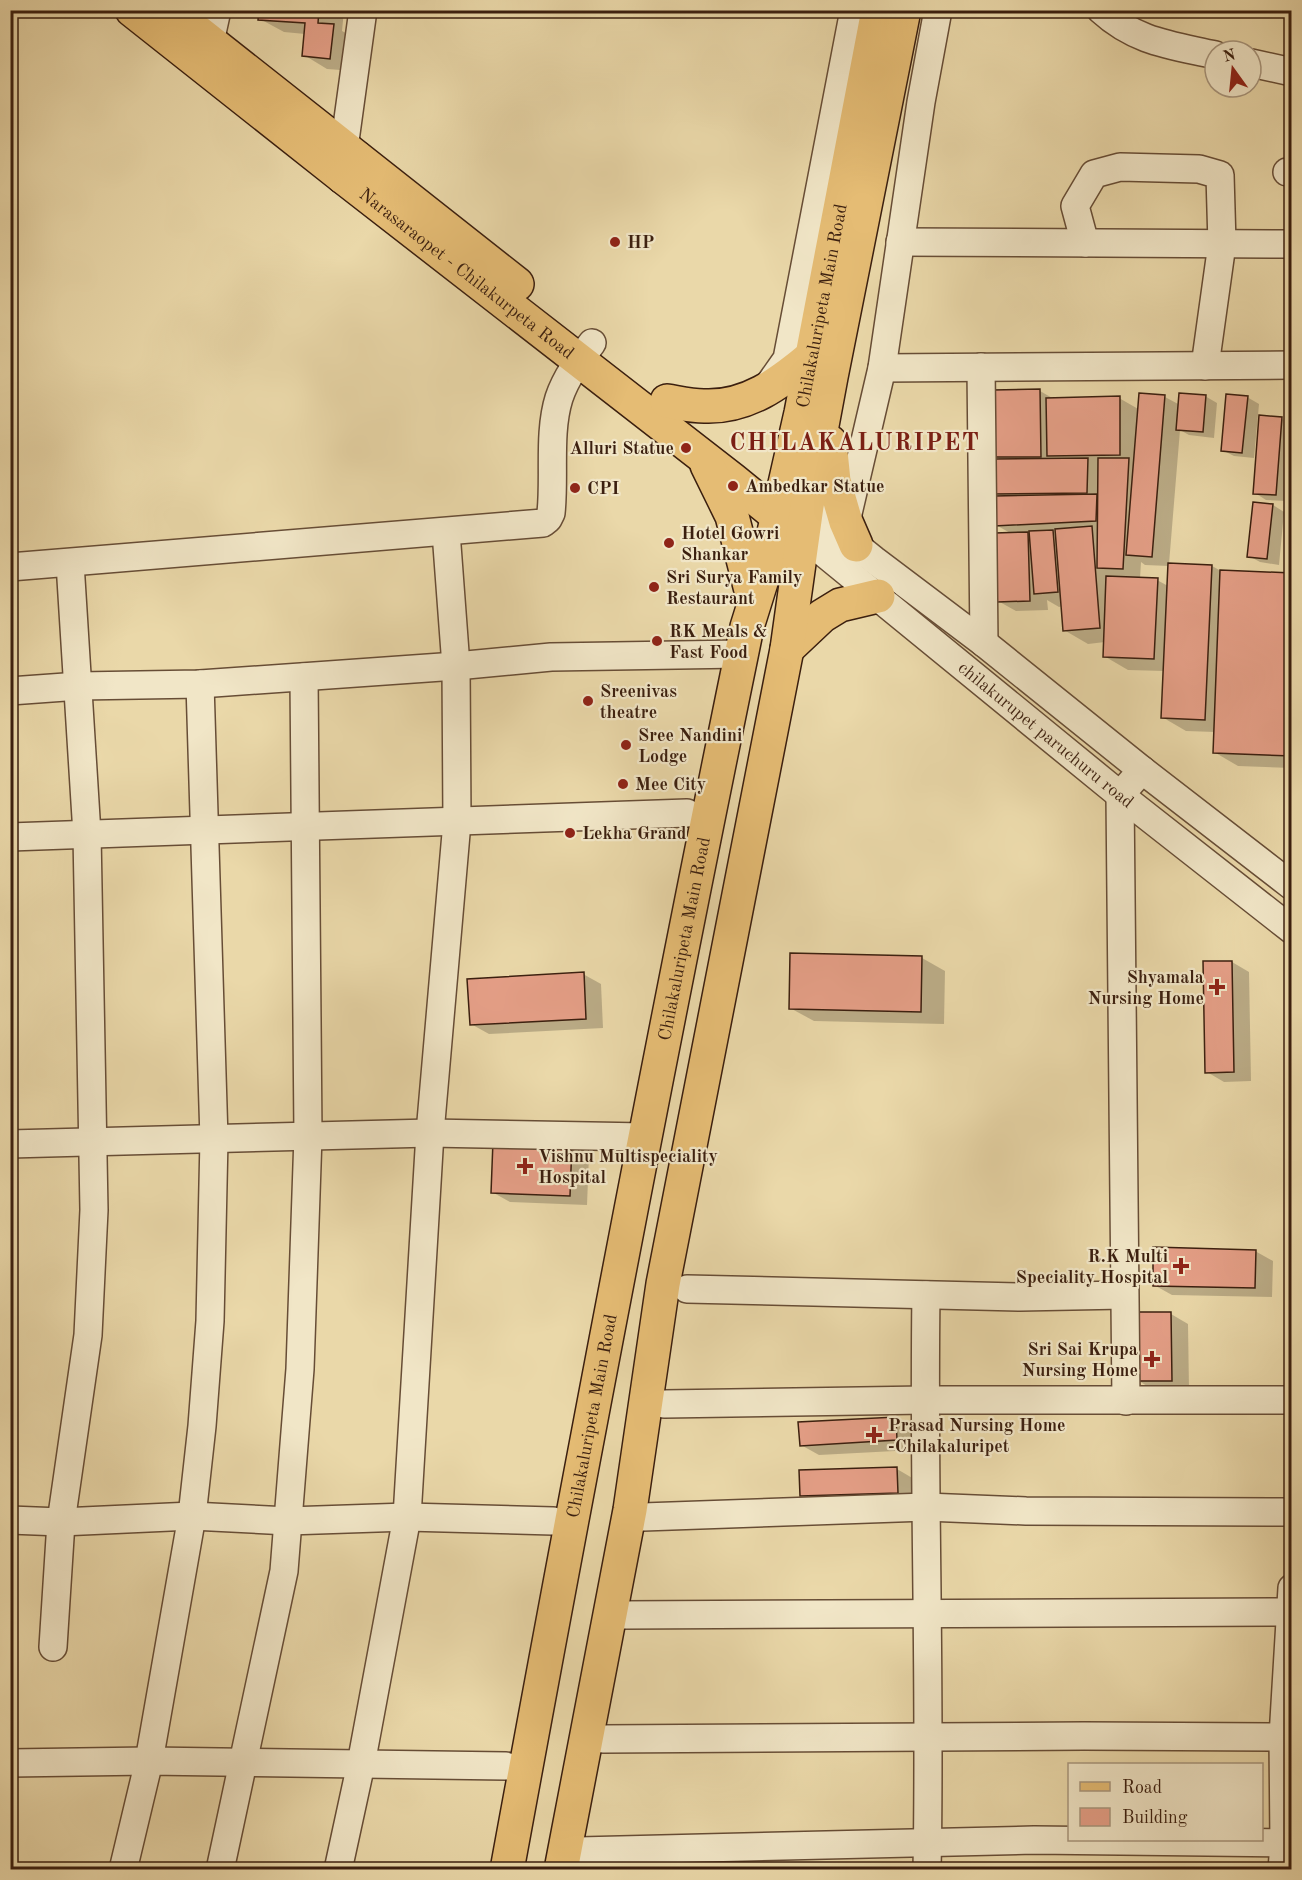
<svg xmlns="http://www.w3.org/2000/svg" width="1302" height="1880" viewBox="0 0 1302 1880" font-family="'Old Standard TT',serif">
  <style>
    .shadow { fill: #0003; fill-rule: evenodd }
    .building { fill: #e59f87; stroke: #3b1f0f; stroke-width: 1.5 }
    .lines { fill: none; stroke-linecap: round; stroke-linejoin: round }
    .minor-casing { stroke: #674d36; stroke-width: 30 }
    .major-casing { stroke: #3b1f0f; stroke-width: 36 }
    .highway-casing { stroke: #3b1f0f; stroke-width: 36 }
    .minor { stroke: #f1e6c7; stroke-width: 27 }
    .major { stroke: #e5bc74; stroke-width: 33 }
    .highway { stroke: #e5bc74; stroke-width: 33 }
    .poi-dot { fill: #8f2418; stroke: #f1e6c7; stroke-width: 2 }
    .labels { text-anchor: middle; stroke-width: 4.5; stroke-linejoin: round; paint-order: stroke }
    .poi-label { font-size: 18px; font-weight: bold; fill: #3b1f0f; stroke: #f1e6c7; text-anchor: start }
    .street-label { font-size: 18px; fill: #3b1f0f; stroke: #f1e6c7 }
    .district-label { font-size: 24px; font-weight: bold; letter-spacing: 1.5px; fill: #7a1f14; stroke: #f1e6c7 }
  </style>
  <rect width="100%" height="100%" fill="#ead8a9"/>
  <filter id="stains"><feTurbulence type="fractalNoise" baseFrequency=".00333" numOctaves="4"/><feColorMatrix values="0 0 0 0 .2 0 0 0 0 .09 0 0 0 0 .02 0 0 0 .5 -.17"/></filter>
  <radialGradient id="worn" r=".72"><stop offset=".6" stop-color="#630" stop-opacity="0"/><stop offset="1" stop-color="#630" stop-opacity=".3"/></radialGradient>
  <g class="shadow">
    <polygon points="261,10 344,10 342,31 357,39 354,71 327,69 304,55 305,34 284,32 260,19"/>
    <path d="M1040,391L1054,399L1119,398L1140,410L1165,397L1180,405L1205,396L1217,403L1214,438L1189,435L1180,430L1169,564L1212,566L1221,571L1292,574V768L1238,766L1214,752L1215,732L1186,731L1162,717L1164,671L1128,670L1104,656L1105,642L1088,644L1064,630L1063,606L1059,607L1047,600L1048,610L1016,611L998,601L1012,534L996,525L1005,497L996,493L1003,461L996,457ZM1141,562L1145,565L1169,566L1168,586L1157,580L1140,579Z"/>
    <polygon points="1247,397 1259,404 1254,458 1234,456 1222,450"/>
    <polygon points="1282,419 1292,424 1287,501 1266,500 1255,493"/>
    <polygon points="1273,505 1284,512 1279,565 1260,562 1249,556"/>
    <polygon points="922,958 945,971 944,1024 814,1021 790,1008"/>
    <polygon points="1232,962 1249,972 1251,1081 1224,1082 1207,1072"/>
    <polygon points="583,974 601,984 603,1028 489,1034 471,1024"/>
    <polygon points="571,1145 589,1155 587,1205 510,1202 492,1192"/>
    <polygon points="1255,1251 1273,1261 1272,1297 1172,1295 1154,1285"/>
    <polygon points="1171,1314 1188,1324 1189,1390 1154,1390 1137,1380"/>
    <polygon points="896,1419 913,1429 914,1450 819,1455 801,1445"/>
    <polygon points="897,1469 914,1479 915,1502 819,1505 801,1495"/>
  </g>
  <g class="building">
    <polygon points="259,10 319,10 318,23 334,24 330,59 302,56 305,23 258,20"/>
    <polygon points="1040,389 1041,457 994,457 993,390"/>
    <polygon points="1139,393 1165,395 1152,557 1126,555"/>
    <polygon points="1179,393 1206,395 1203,432 1176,430"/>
    <polygon points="1226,394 1248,396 1242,453 1221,451"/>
    <polygon points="1120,396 1120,455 1047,456 1046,398"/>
    <polygon points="1259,415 1282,417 1276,495 1253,494"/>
    <polygon points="1088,458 1087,493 995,494 994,459"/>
    <polygon points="1098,458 1129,458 1123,569 1097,568"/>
    <polygon points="1097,494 1096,521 994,526 994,496"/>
    <polygon points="1253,502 1273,504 1267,559 1247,557"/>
    <polygon points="1092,526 1100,628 1063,631 1055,529"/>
    <polygon points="1053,530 1058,592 1034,594 1029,531"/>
    <polygon points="1028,532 1030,601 997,602 995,533"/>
    <polygon points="1168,563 1212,565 1205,720 1161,718"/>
    <polygon points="1220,570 1292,573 1292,756 1213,753"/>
    <polygon points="1106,576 1158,578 1154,659 1103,657"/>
    <polygon points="790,953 922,956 921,1012 789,1009"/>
    <polygon points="1203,961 1232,961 1234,1072 1205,1073"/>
    <polygon points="584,972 586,1019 470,1025 467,979"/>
    <polygon points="493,1141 572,1143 570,1196 491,1193"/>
    <polygon points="1153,1247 1256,1250 1255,1288 1153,1286"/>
    <polygon points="1135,1312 1171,1312 1172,1381 1135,1381"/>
    <polygon points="896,1417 897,1440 800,1446 798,1422"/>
    <polygon points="897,1467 898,1493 800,1496 799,1470"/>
    <polygon points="779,1864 779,1870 741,1870 741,1865"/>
  </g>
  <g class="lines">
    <g class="minor-casing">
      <g id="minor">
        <path d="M1101,10C1136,42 1171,45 1215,55"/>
        <polyline points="210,42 217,10"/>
        <polyline points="1251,63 1292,72"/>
        <polyline points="344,148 363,10"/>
        <polyline points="1287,172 1292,172"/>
        <polyline points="900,242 1292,244"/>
        <polyline points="1085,243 1075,206 1094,174 1120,167 1199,169 1220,175 1222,244 1205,366"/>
        <polyline points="981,367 984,643"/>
        <polyline points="882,368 1292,365"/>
        <polyline points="768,386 787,359 854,10"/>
        <polyline points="807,506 874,560 984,643 1142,770 1292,886"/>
        <polyline points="846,522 882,368 921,102 938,10"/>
        <path id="s1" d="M803,536L1120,795L1292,930"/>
        <path d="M10,567L543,523L548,519L551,513C555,477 548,433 559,398C566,377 579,360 592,343"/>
        <polyline points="10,691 79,686 200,684 456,666 551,657 741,654"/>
        <polyline points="10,837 687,813"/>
        <polyline points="10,1144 430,1133 645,1137"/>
        <polyline points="687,1289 1020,1297 1124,1295"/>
        <path d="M926,1295C923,1487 931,1678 927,1870"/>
        <polyline points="1126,1401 1120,795 1142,770"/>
        <polyline points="664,1404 925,1400 1292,1400"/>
        <polyline points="643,1517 926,1507 1026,1511 1292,1512"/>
        <polyline points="10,1520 61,1522 192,1516 288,1521 407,1517 553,1521"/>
        <polyline points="623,1615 1290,1612"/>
        <polyline points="53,1647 61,1522 88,1335 94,1210 87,834 70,563"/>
        <polyline points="603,1739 1084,1736 1292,1737"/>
        <polyline points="10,1763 149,1761 506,1766"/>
        <polyline points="579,1851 1034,1840 1284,1843"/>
        <polyline points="123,1870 149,1761 192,1516 202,1426 210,1321 214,1139 200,684"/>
        <polyline points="220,1870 284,1571 300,1369 308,1136 304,677"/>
        <polyline points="338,1870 361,1764 407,1517 430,1133 457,822 456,666 446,532"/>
        <polyline points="1282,1870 1284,1843 1283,1737 1292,1588"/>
      </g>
    </g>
    <g class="major-casing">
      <g id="major">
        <path id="s2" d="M132,10L343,177L733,480L792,528"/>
        <polyline points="170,10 517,284"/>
        <path d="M667,401C679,403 692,406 704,406C747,408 780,383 811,357"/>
        <polyline points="830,442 834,481 846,522 856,545"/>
        <polyline points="707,465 732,516 754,602"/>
        <polyline points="787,649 822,616 840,605 878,596"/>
        <path id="s3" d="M507,1870C583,1455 662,1040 747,627L767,563L801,413L878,10"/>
        <polyline points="561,1870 630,1510 663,1284 787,649 807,506 831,377 904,10"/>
      </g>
    </g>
    <g class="highway-casing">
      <polyline id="highway" points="343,177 357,158"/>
    </g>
    <use href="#minor" class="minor"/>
    <use href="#major" class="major"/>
    <use href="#highway" class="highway"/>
  </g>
  <g class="poi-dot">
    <circle cx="615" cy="242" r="6"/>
    <circle cx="686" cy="448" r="6"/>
    <circle cx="733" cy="486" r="6"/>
    <circle cx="575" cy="488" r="6"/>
    <circle cx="669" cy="543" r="6"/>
    <circle cx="654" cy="587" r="6"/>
    <circle cx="657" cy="641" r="6"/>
    <circle cx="588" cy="701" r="6"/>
    <circle cx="626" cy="745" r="6"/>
    <circle cx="623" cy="784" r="6"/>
    <circle cx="570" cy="833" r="6"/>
    <path d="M1214 978h6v6h6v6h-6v6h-6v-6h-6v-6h6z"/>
    <path d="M522 1157h6v6h6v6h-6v6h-6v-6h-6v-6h6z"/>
    <path d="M1178 1257h6v6h6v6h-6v6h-6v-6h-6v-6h6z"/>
    <path d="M1149 1350h6v6h6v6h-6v6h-6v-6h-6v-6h6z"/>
    <path d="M871 1426h6v6h6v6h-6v6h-6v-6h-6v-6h6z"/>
  </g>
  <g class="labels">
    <g class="poi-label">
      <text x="627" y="248">HP</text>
      <text x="674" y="454" text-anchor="end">Alluri Statue</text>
      <text x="745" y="492">Ambedkar Statue</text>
      <text x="587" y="494">CPI</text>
      <text x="681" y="539">Hotel Gowri<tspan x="681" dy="21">Shankar</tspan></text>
      <text x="666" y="583">Sri Surya Family<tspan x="666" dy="21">Restaurant</tspan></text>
      <text x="669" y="637">RK Meals &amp;<tspan x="669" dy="21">Fast Food</tspan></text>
      <text x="600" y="697">Sreenivas<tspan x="600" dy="21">theatre</tspan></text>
      <text x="638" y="741">Sree Nandini<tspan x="638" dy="21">Lodge</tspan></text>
      <text x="635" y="790">Mee City</text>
      <text x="582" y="839">Lekha Grand</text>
      <text x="1204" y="983" text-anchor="end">Shyamala<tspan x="1204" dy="21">Nursing Home</tspan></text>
      <text x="538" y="1162">Vishnu Multispeciality<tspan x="538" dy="21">Hospital</tspan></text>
      <text x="1168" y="1262" text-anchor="end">R.K Multi<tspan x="1168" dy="21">Speciality Hospital</tspan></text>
      <text x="1138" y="1355" text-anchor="end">Sri Sai Krupa<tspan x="1138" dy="21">Nursing Home</tspan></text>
      <text x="888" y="1431">Prasad Nursing Home<tspan x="888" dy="21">-Chilakaluripet</tspan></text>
    </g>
    <g class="street-label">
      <text dy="6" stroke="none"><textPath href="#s2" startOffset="426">Narasaraopet - Chilakurpeta Road</textPath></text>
      <text dy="6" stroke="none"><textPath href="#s3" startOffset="1596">Chilakaluripeta Main Road</textPath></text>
      <text dy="6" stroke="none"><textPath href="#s1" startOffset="314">chilakurupet paruchuru road</textPath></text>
      <text dy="6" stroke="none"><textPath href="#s3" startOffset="948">Chilakaluripeta Main Road</textPath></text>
      <text dy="6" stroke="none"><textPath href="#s3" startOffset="462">Chilakaluripeta Main Road</textPath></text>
    </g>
    <g class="district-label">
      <text x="855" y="450">CHILAKALURIPET</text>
    </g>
  </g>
  <rect width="1302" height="1880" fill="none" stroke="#ead8a9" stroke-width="36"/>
  <rect x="12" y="12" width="1278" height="1856" fill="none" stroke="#3b1f0f" stroke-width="3"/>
  <rect x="18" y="18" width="1266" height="1844" fill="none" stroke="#3b1f0f" stroke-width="1.5"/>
  <rect x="1068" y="1763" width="195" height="78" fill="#f1e6c7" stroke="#a8967d" stroke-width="1.5"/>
  <rect x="1080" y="1782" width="30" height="9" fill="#e5bc74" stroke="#a8967d" stroke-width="1.5"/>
  <text x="1122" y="1793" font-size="18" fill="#3b1f0f">Road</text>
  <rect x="1080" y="1808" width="30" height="18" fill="#e59f87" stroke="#a8967d" stroke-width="1.5"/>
  <text x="1122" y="1823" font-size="18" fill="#3b1f0f">Building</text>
  <g transform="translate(1233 69) rotate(345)"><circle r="28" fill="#f1e6c7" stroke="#a8967d" stroke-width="1.5"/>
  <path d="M0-4.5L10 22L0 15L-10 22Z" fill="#8f2418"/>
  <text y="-9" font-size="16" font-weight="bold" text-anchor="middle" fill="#3b1f0f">N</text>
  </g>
  <rect width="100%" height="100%" filter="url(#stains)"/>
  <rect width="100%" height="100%" fill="url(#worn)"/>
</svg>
